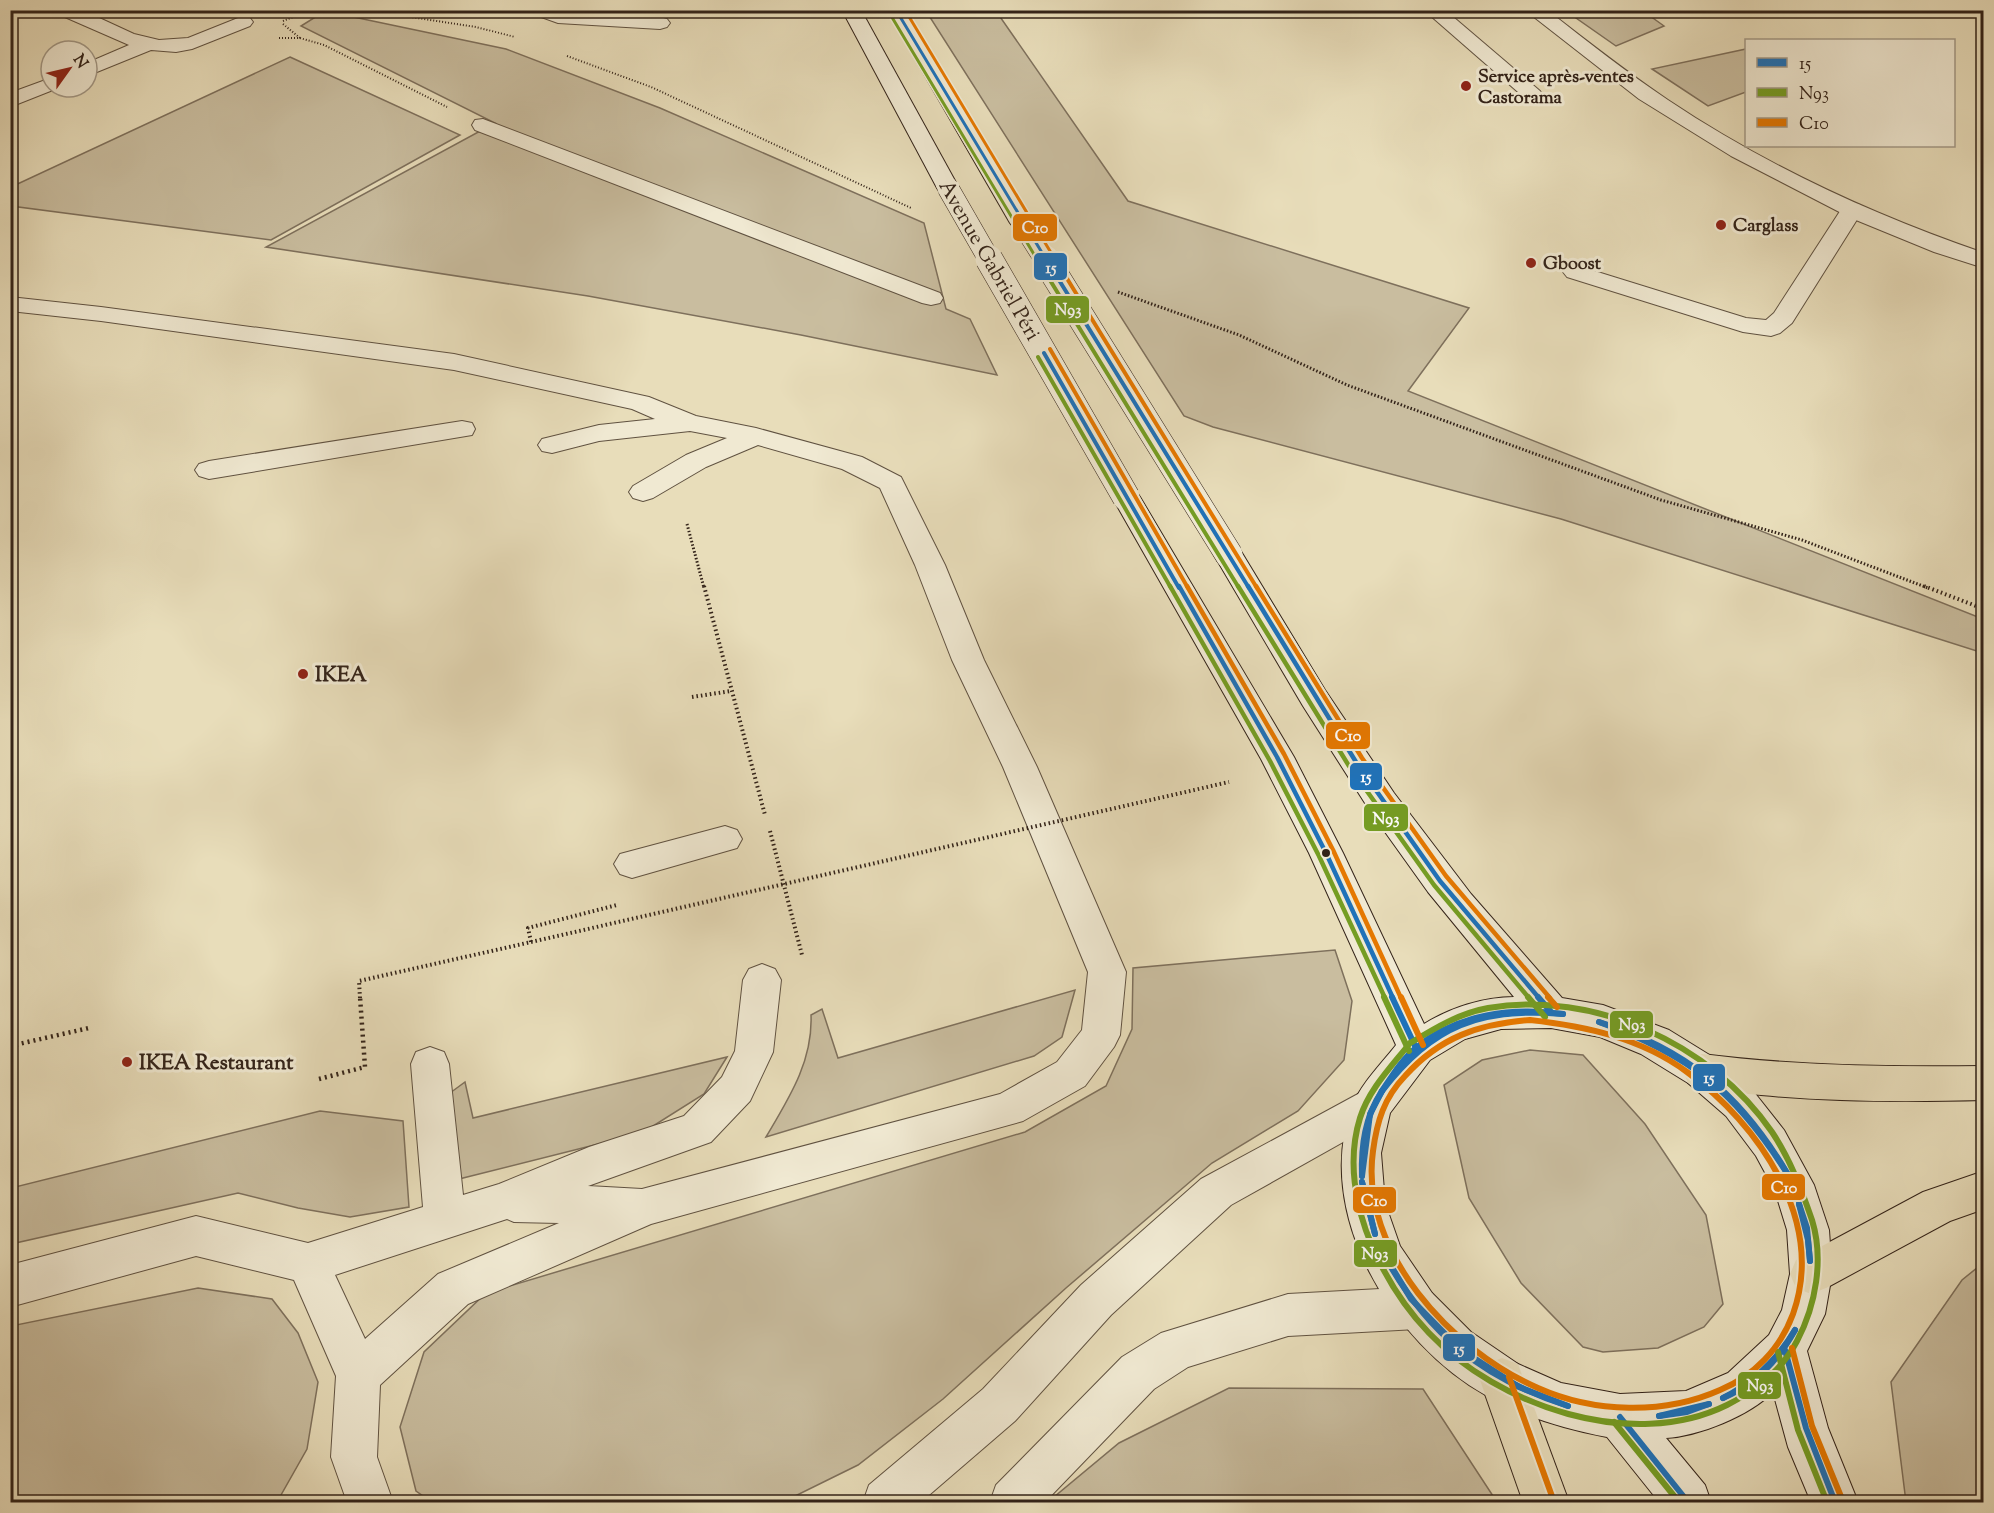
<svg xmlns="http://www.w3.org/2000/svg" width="1994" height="1513" viewBox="0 0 1994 1513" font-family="'Sorts Mill Goudy',serif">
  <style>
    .green { fill: #c9bd9f; stroke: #7e705c; stroke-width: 1.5 }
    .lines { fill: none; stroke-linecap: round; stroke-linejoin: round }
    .lane-casing { stroke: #605241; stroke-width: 2 }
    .street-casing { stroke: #605241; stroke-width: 2 }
    .secondary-casing { stroke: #332319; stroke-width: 2 }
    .highway-casing { stroke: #332319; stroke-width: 2 }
    .path-far3 { stroke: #332319; stroke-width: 2; stroke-dasharray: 1 2; stroke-linecap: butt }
    .path-far2 { stroke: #332319; stroke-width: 3; stroke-dasharray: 1.5 2; stroke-linecap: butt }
    .path-far1 { stroke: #332319; stroke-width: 4; stroke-dasharray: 1.5 3; stroke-linecap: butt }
    .path { stroke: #332319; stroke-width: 4.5; stroke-dasharray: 2 4; stroke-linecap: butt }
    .lane { fill: #f0e9d2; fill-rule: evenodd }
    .street { fill: #f0e9d2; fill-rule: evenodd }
    .secondary { fill: #f0e9d2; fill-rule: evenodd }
    .highway { fill: #e8ddba; fill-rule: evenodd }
    .secondary-bridge-far1-casing { stroke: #332319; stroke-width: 22; stroke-linecap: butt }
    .secondary-bridge-casing { stroke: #332319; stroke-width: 28; stroke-linecap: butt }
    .path-bridge { stroke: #332319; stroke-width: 4; stroke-dasharray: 1.5 3; stroke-linecap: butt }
    .secondary-bridge-far1 { stroke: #f0e9d2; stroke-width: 21 }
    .secondary-bridge { stroke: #f0e9d2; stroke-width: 27 }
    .bus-1-far3-casing { stroke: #f0e9d2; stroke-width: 6 }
    .bus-1-far2-casing { stroke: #f0e9d2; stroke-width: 8 }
    .bus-1-far1-casing { stroke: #f0e9d2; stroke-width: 9 }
    .bus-1-casing { stroke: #f0e9d2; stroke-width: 10 }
    .bus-2-far3-casing { stroke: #f0e9d2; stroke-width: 6 }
    .bus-2-far2-casing { stroke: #f0e9d2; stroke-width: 8 }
    .bus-2-far1-casing { stroke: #f0e9d2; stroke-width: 9 }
    .bus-2-casing { stroke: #f0e9d2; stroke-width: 10 }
    .bus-3-far3-casing { stroke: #f0e9d2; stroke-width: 6 }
    .bus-3-far2-casing { stroke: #f0e9d2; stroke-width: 8 }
    .bus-3-far1-casing { stroke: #f0e9d2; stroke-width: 9 }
    .bus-3-casing { stroke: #f0e9d2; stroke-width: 10 }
    .bus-1-far3 { stroke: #1f72b9; stroke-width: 3 }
    .bus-1-far2 { stroke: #1f72b9; stroke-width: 4 }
    .bus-1-far1 { stroke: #1f72b9; stroke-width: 4.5 }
    .bus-1 { stroke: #1f72b9; stroke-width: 6 }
    .bus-2-far3 { stroke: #759d23; stroke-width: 3 }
    .bus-2-far2 { stroke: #759d23; stroke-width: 4 }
    .bus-2-far1 { stroke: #759d23; stroke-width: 4.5 }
    .bus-2 { stroke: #759d23; stroke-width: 6 }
    .bus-3-far3 { stroke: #e57801; stroke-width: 3 }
    .bus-3-far2 { stroke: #e57801; stroke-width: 4 }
    .bus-3-far1 { stroke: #e57801; stroke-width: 4.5 }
    .bus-3 { stroke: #e57801; stroke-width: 6 }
    .poi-dot { fill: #8f2418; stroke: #f0e9d2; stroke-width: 2 }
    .bus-dot { fill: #332319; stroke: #f0e9d2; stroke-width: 2 }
    .labels { text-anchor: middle; stroke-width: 6; stroke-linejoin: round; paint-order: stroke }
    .far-poi-label { font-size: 18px; font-weight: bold; fill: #332319; stroke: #f0e9d2; text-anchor: start }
    .street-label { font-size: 21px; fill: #332319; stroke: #f0e9d2 }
    .poi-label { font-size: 21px; font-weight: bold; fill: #332319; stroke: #f0e9d2; text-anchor: start }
    .line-badge { stroke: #f0e9d2; stroke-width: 2 }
    .badge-label { font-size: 16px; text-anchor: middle; font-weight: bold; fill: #fff }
  </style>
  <rect width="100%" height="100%" fill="#e8ddba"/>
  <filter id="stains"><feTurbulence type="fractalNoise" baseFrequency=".00333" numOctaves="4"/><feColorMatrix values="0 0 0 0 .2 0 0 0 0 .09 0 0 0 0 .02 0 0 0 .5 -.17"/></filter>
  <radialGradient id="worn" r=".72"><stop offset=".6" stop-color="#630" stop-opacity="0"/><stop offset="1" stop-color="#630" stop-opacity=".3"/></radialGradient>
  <g class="green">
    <polygon points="325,11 506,49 660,108 924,223 946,309 970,319 997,375 801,335 588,296 266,247 495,123 301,26"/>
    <polygon points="926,11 996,11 1128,201 1469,308 1408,391 1983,619 1983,653 1561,519 1213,427 1184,416"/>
    <polygon points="1566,11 1643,11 1664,26 1616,46"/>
    <polygon points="1746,49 1746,92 1708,106 1652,69"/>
    <polygon points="290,57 460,135 271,240 11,206 11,187"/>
    <polygon points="1335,950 1352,1001 1344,1060 1298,1111 1212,1163 1066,1288 943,1399 858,1465 783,1502 432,1502 416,1491 400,1427 424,1352 486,1293 1025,1132 1106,1086 1132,1029 1133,968"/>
    <path d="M1075,990L1062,1037L1034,1056L766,1137C789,1098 813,1061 811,1015L822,1009L838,1058Z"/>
    <polygon points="1530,1050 1583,1055 1645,1124 1706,1215 1723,1304 1704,1327 1658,1348 1603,1352 1583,1347 1521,1283 1469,1198 1444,1085 1482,1060"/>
    <polygon points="727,1057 704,1094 642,1133 459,1179 450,1093 465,1082 473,1118"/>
    <polygon points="320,1111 403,1121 409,1207 350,1217 298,1208 238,1193 11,1244 11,1188"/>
    <polygon points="1983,1263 1983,1502 1906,1502 1891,1382 1962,1280"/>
    <polygon points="198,1288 272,1299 298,1333 318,1382 307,1449 277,1502 11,1502 11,1326"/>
    <polygon points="1229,1388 1423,1389 1493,1496 1492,1502 1048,1502 1119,1443"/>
  </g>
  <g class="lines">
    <g class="lane-casing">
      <g id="lane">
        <polygon points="531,10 660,17 667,19 670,23 667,27 660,29 558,23 533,14"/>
        <polygon points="1424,10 1445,10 1540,91 1543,95 1540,99 1533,101 1526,99"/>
        <polygon points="1852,203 1860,205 1863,210 1792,323 1780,333 1771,336 1743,332 1567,277 1563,272 1567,267 1575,265 1746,318 1766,320 1774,313 1844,205"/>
        <path d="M10,297L101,307L454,354L649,397L696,416L756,428L862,457L901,477L945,565L984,660L1037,767L1126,972L1120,1035L1114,1047L1085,1086L1023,1121L651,1224L468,1304L380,1385L377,1457L393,1502H347L331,1457L336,1376L294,1280L196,1256L10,1307V1265L196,1216L308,1243L423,1207L411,1064L416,1052L430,1047L444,1052L449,1064L463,1195L499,1184L589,1147L684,1116L722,1077L735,1051L743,980L749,969L762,964L775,969L781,980L773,1052L750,1101L711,1142L588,1186L642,1189L1000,1094L1057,1062L1082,1030L1088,972L1003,767L952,660L915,565L880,488L842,469L758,445L706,467L653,498L643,501L633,498L629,492L633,486L686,455L727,438L690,431L599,441L552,453L542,451L538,445L542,439L599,425L655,419L632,409L454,370L101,321L10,311ZM507,1219L514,1222L559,1223L438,1274L365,1339L335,1275Z"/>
        <polygon points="462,421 472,423 475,429 472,435 209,479 199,476 195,470 199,464 209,461"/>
        <polygon points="725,826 737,830 742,839 737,848 632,878 620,874 614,864 620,854"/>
        <polygon points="1372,1088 1386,1094 1392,1106 1386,1118 1231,1205 1111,1315 1015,1421 921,1502 863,1502 869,1485 983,1389 1081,1285 1201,1179 1358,1094"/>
        <polygon points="1417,1287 1432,1293 1439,1308 1432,1323 1417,1329 1288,1336 1188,1367 1154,1389 1045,1502 990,1502 996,1485 1122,1357 1161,1333 1288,1294"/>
      </g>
    </g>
    <g class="street-casing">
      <g id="street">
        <polygon points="56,10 82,10 134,34 159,40 188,38 243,16 250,18 253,22 250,26 192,49 176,52 151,50 87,76 87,63 129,45 58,14"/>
        <path d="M1525,10H1547C1587,41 1626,72 1668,100C1765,165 1873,215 1984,253V268L1934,252L1851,218L1731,156L1639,99Z"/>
        <polygon points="51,78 51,87 58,88 10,107 10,93"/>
        <polygon points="483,119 940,293 943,298 940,303 931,305 922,303 475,130 472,125 475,120"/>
      </g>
    </g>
    <g class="secondary-casing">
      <g id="secondary">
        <polygon points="842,10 861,10 959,188 956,193 948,195 940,193 937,188"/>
        <polygon points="887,10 906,10 1034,223 1030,228 1022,230 1014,228 1010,223"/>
        <path d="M1126,488L1136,491L1140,497L1294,757L1343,853L1424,1024C1450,1008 1483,997 1514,997L1428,892L1370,811L1303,706L1214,555L1219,548L1229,545L1239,548L1325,690L1394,793L1471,894L1562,998L1603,1005L1669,1030L1716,1059L1754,1092L1784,1130L1814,1185L1829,1230L1832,1274L1825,1314L1807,1351L1828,1428L1858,1502H1811L1788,1447L1773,1392C1749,1416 1699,1436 1666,1438L1705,1485L1711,1502H1659L1607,1437C1565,1429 1524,1417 1487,1396C1393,1344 1311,1212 1353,1104C1362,1083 1381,1064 1396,1045L1309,853L1261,759L1112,497L1116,491ZM1551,1028L1600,1037L1641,1054L1688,1083L1726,1116L1756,1156L1775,1191L1787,1230L1790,1274L1782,1310L1769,1335L1728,1373L1686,1391L1620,1394L1561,1383L1518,1364L1471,1332L1432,1293L1400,1246L1385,1203L1381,1153L1390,1113L1430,1060L1465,1039L1501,1029Z"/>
      </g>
    </g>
    <g class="highway-casing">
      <g id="highway">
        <path d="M1702,1054C1796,1066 1889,1067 1984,1066V1100C1909,1102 1835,1102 1761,1095C1737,1093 1711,1091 1688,1083L1683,1071L1688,1059Z"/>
        <polygon points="1984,1171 1984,1209 1950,1221 1826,1288 1811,1294 1796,1288 1790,1274 1796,1260 1923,1192"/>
        <polygon points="1502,1358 1518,1364 1569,1502 1523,1502 1480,1380 1486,1364"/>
      </g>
    </g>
    <g class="path-far3">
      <polyline points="365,10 476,27 515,37"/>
      <polyline points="283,21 311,10"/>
      <polyline points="283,24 300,38"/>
      <polyline points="279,38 300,38 324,45 447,107"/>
      <polyline points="567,56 651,87 911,208"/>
    </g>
    <g class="path-far2">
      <polyline points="1118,292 1239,335 1347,385 1661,500 1802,540 1928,588"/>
      <polyline points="687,524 704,588"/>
    </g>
    <g class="path-far1">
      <polyline points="704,586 765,815"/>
      <polyline points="1924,586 1984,609"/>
      <polyline points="692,697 731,691"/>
      <polyline points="770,831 802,955"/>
      <polyline points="360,998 359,981 531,942 528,928 617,905"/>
    </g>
    <g class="path">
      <polyline points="10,1046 89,1028"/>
      <polyline points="319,1079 365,1067 360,997"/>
    </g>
    <use href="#lane" class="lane"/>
    <use href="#street" class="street"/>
    <use href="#secondary" class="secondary"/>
    <use href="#highway" class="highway"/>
    <g class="secondary-bridge-far1-casing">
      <g id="secondary-bridge-far1">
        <polyline points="948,188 990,261"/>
        <polyline points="1022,223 1046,261"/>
      </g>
    </g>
    <g class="secondary-bridge-casing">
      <g id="secondary-bridge">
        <polyline points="989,259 1126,497"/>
        <polyline points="1045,259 1229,555"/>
      </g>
    </g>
    <polyline class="path-bridge" points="531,942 1229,782"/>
    <use href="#secondary-bridge-far1" class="secondary-bridge-far1"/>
    <use href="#secondary-bridge" class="secondary-bridge"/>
    <g class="bus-1-far3-casing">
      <polyline id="bus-1-far3" points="896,10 1047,261"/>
    </g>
    <g class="bus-1-far2-casing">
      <g id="bus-1-far2">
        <polyline points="1046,259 1249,588"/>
        <polyline points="1044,353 1179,588"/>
      </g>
    </g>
    <g class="bus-1-far1-casing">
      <g id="bus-1-far1">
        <polyline points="1179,586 1277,757 1326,853 1393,998"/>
        <polyline points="1248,586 1356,762 1440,881 1539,998"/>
      </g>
    </g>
    <g class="bus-1-casing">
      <g id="bus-1">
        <polyline points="1392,997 1416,1048"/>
        <polyline points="1538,997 1551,1012"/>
        <path d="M1599,1022C1686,1048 1741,1095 1787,1173"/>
        <path d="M1599,1022C1690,1055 1735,1091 1787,1173"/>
        <path d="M1382,1091C1392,1076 1402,1059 1417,1047C1458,1014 1513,1007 1563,1014"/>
        <path d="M1382,1091C1432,1025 1481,1007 1563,1014"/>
        <path d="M1362,1176C1361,1145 1365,1117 1382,1091"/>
        <polyline points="1362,1176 1370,1114 1382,1091"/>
        <polyline points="1362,1182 1375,1234"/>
        <polyline points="1362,1182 1375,1234"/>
        <polyline points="1799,1204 1807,1228 1810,1261"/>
        <polyline points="1799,1204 1808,1240 1810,1261"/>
        <polyline points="1382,1251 1411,1299 1460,1349 1519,1387 1568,1406"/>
        <path d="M1382,1251C1425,1332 1481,1378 1568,1406"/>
        <polyline points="1785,1350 1806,1428 1835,1502"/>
        <path d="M1723,1398C1754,1382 1777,1360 1795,1330"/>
        <path d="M1723,1398C1756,1384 1778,1361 1795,1330"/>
        <polyline points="1659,1416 1709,1404"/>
        <polyline points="1659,1416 1687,1412 1709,1404"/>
        <polyline points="1620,1417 1688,1502"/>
      </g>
    </g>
    <g class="bus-2-far3-casing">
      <polyline id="bus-2-far3" points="890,14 1038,261"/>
    </g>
    <g class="bus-2-far2-casing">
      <g id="bus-2-far2">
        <polyline points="1037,259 1239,588"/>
        <polyline points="1038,357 1171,588"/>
      </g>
    </g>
    <g class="bus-2-far1-casing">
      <g id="bus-2-far1">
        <polyline points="1170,586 1270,761 1319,856 1385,998"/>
        <polyline points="1238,586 1349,766 1434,885 1529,998"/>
      </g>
    </g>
    <g class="bus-2-casing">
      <g id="bus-2">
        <polyline points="1384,997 1409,1051"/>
        <polyline points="1528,997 1545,1017"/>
        <path d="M1410,1043C1392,1066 1369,1089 1360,1118C1347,1160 1355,1206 1372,1246C1386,1278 1404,1307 1429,1333C1498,1406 1632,1452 1727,1405C1757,1390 1782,1370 1797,1341C1816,1305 1824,1259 1812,1220C1801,1188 1790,1159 1772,1132C1711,1043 1593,990 1488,1008C1460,1013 1435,1028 1412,1042"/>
        <polyline points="1778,1352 1798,1430 1827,1502"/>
        <polyline points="1614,1422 1679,1502"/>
      </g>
    </g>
    <g class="bus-3-far3-casing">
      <polyline id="bus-3-far3" points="905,10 1056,261"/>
    </g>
    <g class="bus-3-far2-casing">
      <g id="bus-3-far2">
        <polyline points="1055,259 1257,588"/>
        <polyline points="1050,349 1188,588"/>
      </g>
    </g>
    <g class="bus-3-far1-casing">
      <g id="bus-3-far1">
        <polyline points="1187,586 1284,754 1333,850 1401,998"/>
        <polyline points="1256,586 1362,758 1446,876 1550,998"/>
      </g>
    </g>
    <g class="bus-3-casing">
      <g id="bus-3">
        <polyline points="1401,997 1423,1045"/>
        <polyline points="1548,997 1557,1007"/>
        <path d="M1530,1020C1585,1026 1641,1038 1687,1072C1759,1124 1826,1221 1793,1314C1780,1349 1754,1376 1720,1390C1664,1415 1594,1413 1538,1388C1452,1351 1359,1251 1373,1151C1377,1121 1384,1098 1405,1076C1440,1037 1479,1024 1530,1020Z"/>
        <polyline points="1792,1348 1812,1426 1842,1499"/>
        <polyline points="1509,1377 1553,1499"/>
      </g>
    </g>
    <use href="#bus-1-far3" class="bus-1-far3"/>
    <use href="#bus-1-far2" class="bus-1-far2"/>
    <use href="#bus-1-far1" class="bus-1-far1"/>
    <use href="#bus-1" class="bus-1"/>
    <use href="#bus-2-far3" class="bus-2-far3"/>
    <use href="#bus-2-far2" class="bus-2-far2"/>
    <use href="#bus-2-far1" class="bus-2-far1"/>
    <use href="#bus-2" class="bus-2"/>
    <use href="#bus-3-far3" class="bus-3-far3"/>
    <use href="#bus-3-far2" class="bus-3-far2"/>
    <use href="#bus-3-far1" class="bus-3-far1"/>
    <use href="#bus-3" class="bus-3"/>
  </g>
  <g class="poi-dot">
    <circle cx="1466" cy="86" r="6"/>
    <circle cx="1721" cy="225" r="6"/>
    <circle cx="1531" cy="263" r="6"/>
    <circle cx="303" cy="674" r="6"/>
    <circle cx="127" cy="1062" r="6"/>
  </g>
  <circle class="bus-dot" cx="1326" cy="853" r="5"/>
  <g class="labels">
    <g class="far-poi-label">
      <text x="1478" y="82">Service après-ventes<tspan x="1478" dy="21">Castorama</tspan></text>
      <text x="1733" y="231">Carglass</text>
      <text x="1543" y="269">Gboost</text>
    </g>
    <g class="street-label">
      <text transform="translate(990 260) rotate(60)" y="7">Avenue Gabriel Péri</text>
    </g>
    <g class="poi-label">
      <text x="315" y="681">IKEA</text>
      <text x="139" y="1069">IKEA Restaurant</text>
    </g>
  </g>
  <g class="line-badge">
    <rect x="1012" y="213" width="46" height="29" rx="6" fill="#e57801"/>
    <rect x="1033" y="252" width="35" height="29" rx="6" fill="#1f72b9"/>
    <rect x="1045" y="295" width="45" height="29" rx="6" fill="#759d23"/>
    <rect x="1325" y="721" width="46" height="29" rx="6" fill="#e57801"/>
    <rect x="1349" y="762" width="34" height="29" rx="6" fill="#1f72b9"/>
    <rect x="1363" y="803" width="46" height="29" rx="6" fill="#759d23"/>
    <rect x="1609" y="1010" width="45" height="29" rx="6" fill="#759d23"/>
    <rect x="1692" y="1063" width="34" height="29" rx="6" fill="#1f72b9"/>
    <rect x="1761" y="1173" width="45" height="28" rx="6" fill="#e57801"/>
    <rect x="1352" y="1186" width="45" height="28" rx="6" fill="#e57801"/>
    <rect x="1353" y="1239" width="45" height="29" rx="6" fill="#759d23"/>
    <rect x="1442" y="1333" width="34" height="29" rx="6" fill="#1f72b9"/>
    <rect x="1737" y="1371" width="45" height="29" rx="6" fill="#759d23"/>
  </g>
  <g class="badge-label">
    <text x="1035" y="233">C10</text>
    <text x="1051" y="273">15</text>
    <text x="1068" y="315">N93</text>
    <text x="1348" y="741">C10</text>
    <text x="1366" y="782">15</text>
    <text x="1386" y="824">N93</text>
    <text x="1632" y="1030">N93</text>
    <text x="1709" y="1083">15</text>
    <text x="1784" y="1193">C10</text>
    <text x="1374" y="1206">C10</text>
    <text x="1375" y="1259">N93</text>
    <text x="1459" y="1354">15</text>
    <text x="1760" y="1391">N93</text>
  </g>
  <rect width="1994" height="1513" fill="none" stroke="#e8ddba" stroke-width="36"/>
  <rect x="12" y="12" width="1970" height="1489" fill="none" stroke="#332319" stroke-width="3"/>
  <rect x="18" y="18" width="1958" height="1477" fill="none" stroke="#332319" stroke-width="1.5"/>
  <rect x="1745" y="39" width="210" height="108" fill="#f0e9d2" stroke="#a49a88" stroke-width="1.5"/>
  <rect x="1757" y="58" width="30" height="9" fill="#1f72b9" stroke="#a49a88" stroke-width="1.5"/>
  <text x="1799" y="69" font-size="18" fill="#332319">15</text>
  <rect x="1757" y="88" width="30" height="9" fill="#759d23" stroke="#a49a88" stroke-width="1.5"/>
  <text x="1799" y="99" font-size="18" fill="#332319">N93</text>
  <rect x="1757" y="118" width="30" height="9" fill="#e57801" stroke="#a49a88" stroke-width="1.5"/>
  <text x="1799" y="129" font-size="18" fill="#332319">C10</text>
  <g transform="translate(69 69) rotate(56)"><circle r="28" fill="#f0e9d2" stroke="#a49a88" stroke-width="1.5"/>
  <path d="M0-4.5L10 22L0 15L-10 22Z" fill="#8f2418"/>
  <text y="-9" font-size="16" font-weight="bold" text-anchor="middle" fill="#332319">N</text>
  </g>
  <rect width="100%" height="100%" filter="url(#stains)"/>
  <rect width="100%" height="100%" fill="url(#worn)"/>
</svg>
